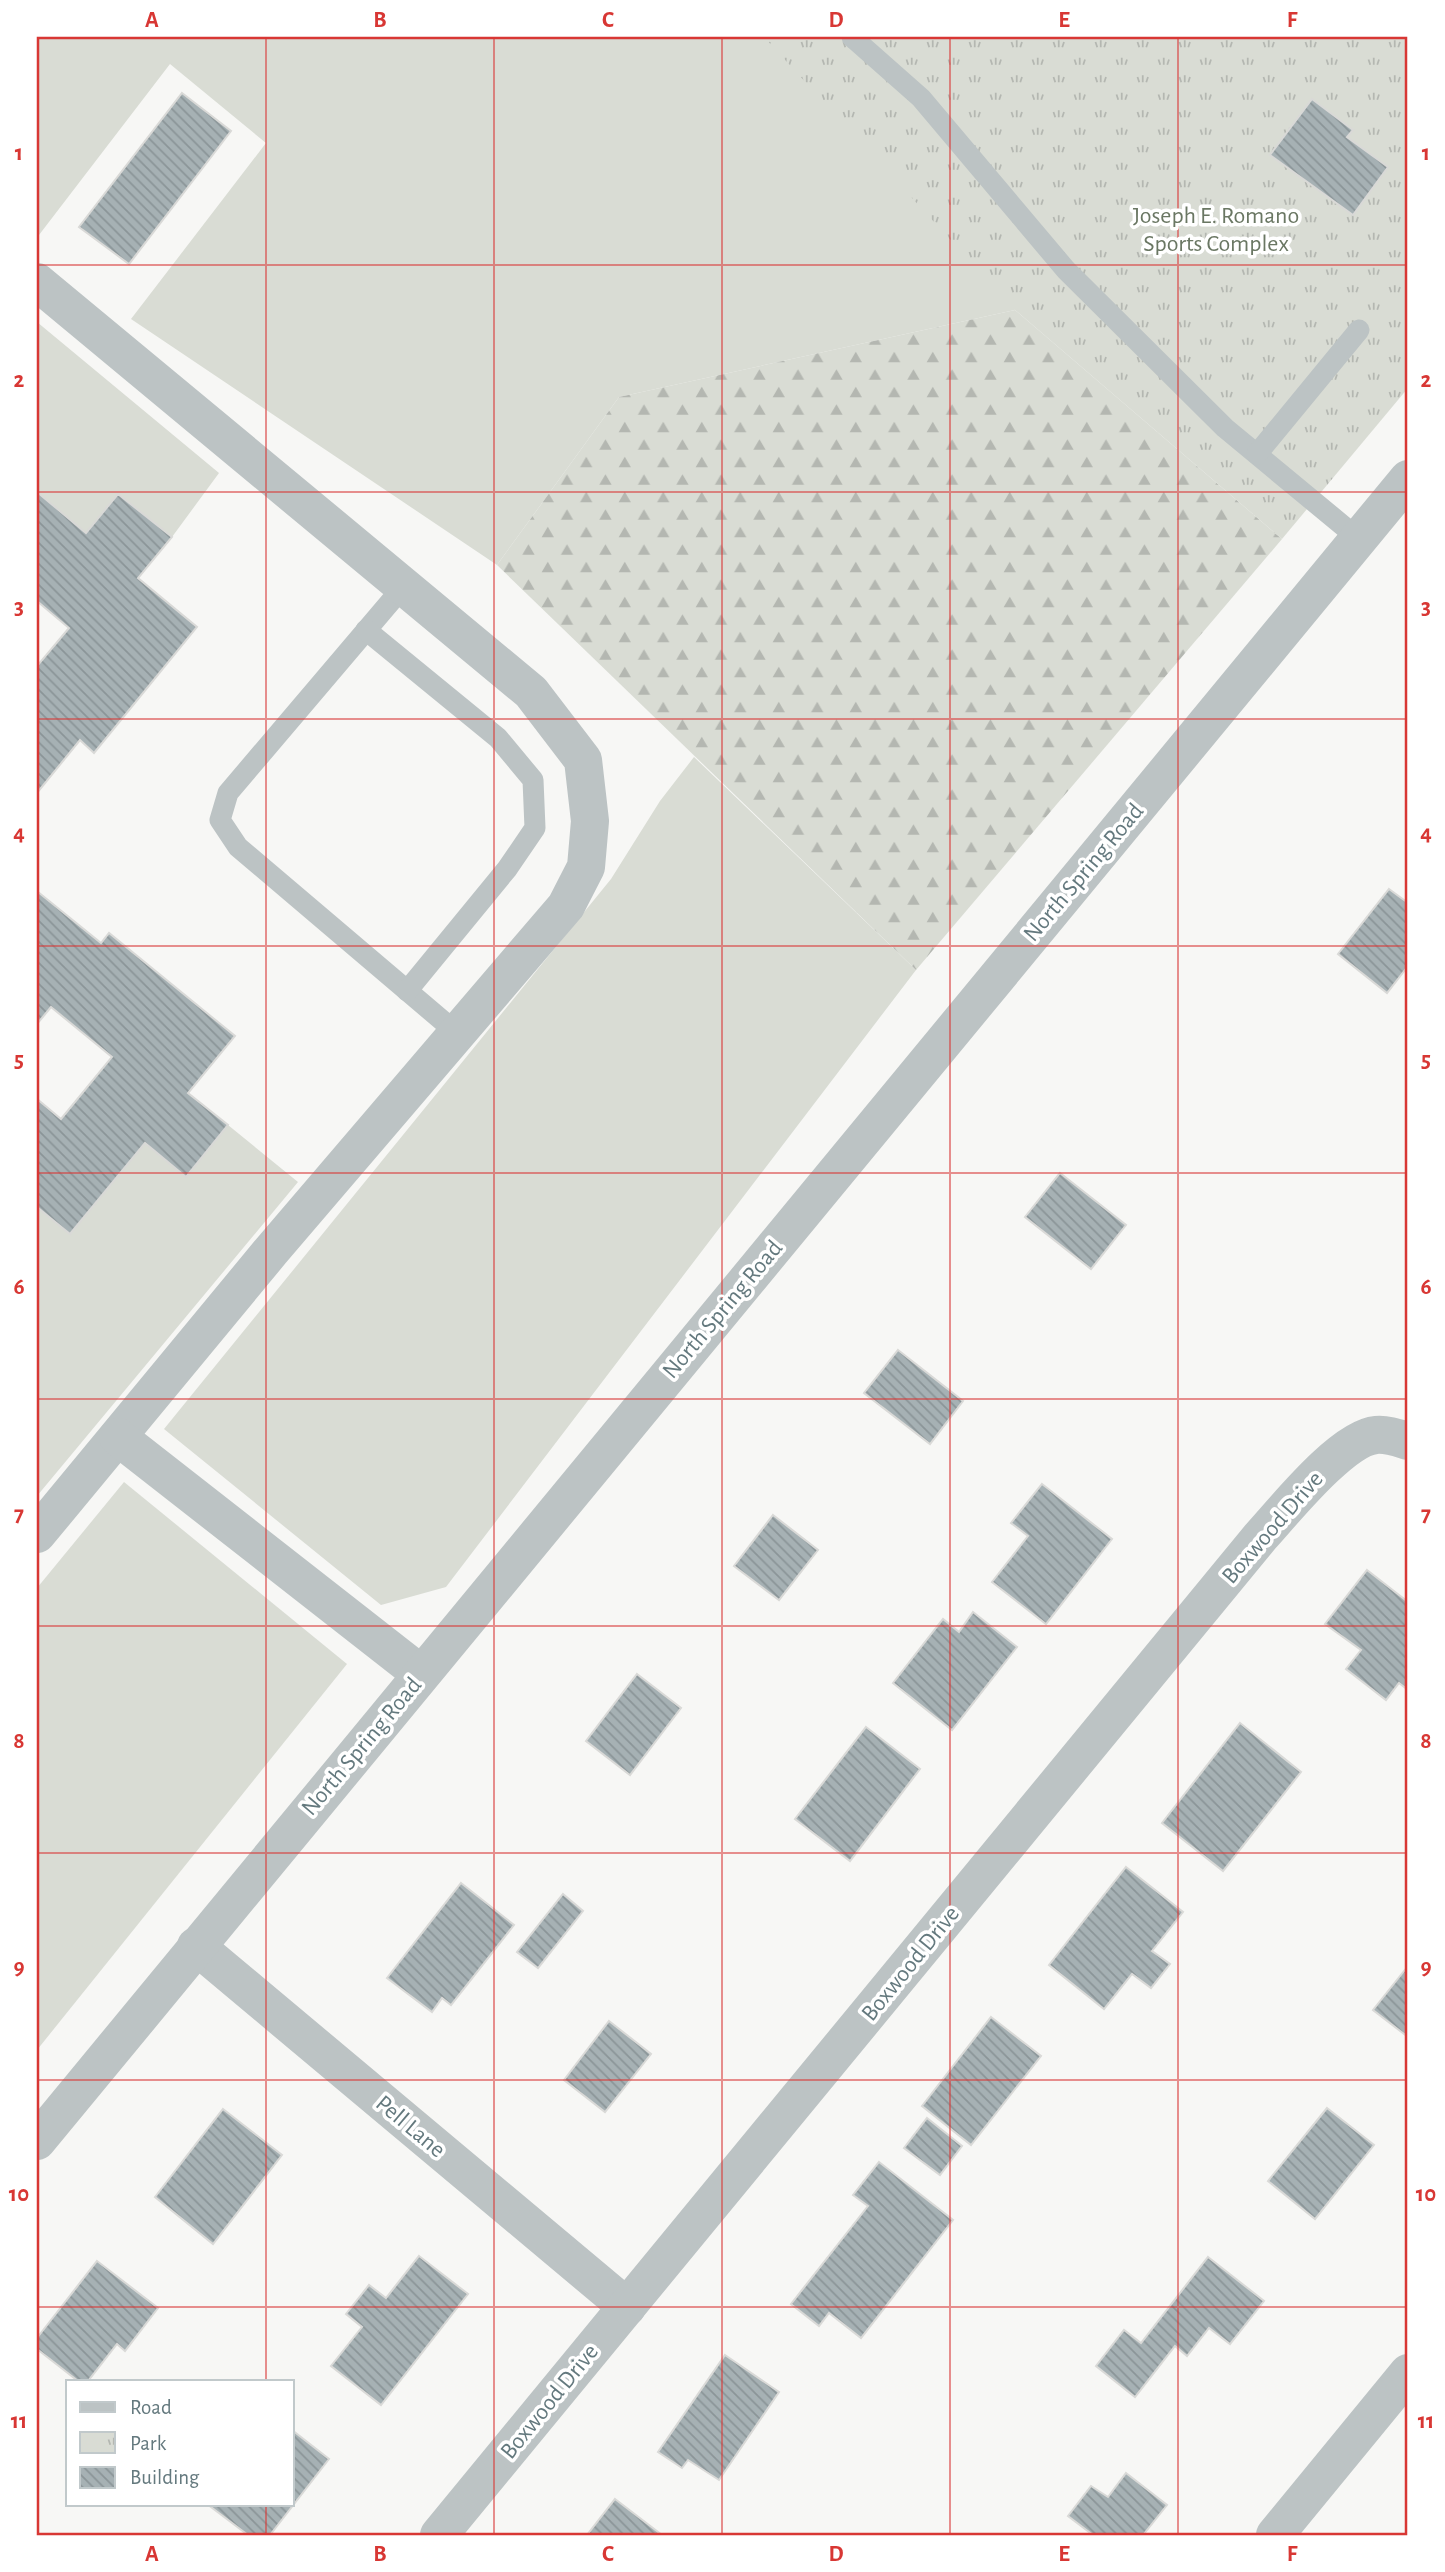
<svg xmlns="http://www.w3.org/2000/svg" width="1445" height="2572" viewBox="0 0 1445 2572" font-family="'Alegreya Sans',sans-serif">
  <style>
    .grass { fill: #d9dcd4 }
    .forest { fill: url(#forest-firs) }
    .park { fill: url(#park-tufts) }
    .building { fill: url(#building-back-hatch); stroke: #d9d9d7; stroke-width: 2 }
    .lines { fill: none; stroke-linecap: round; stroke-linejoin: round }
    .service { stroke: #bcc3c4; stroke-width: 21 }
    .minor { stroke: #bcc3c4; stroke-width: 38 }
    .grid { fill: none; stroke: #d83734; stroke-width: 2; stroke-opacity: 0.55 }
    .labels { text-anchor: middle; stroke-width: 7; stroke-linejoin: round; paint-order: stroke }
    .park-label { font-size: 24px; fill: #6a7763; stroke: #fff }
    .street-label { font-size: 24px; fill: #64797e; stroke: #fff }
    .neatline { fill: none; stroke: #d83734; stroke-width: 2.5 }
    .grid-label { font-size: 23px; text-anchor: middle; font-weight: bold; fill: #d83734 }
  </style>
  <defs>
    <pattern id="forest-firs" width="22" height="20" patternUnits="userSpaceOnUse" patternTransform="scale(1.75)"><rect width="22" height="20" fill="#d9dcd4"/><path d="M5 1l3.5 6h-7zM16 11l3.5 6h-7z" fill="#b4b7b1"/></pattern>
    <pattern id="park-tufts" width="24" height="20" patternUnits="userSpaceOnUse" patternTransform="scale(1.75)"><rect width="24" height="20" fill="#d9dcd4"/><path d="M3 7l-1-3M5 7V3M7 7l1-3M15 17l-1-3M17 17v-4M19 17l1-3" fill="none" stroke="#b4b7b1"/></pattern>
    <pattern id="building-back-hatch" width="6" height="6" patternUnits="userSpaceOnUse" patternTransform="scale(1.75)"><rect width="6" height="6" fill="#a6b1b4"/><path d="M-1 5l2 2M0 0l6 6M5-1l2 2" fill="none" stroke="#8b9598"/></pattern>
  </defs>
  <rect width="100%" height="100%" fill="#f7f7f5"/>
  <g class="grass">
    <polygon points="37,37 800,37 1004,241 1015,310 619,397 497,565 131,319 266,143 170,64 39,235 37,233"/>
    <polygon points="37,322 219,473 172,537 119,494 86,533 37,492"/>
    <polygon points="694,757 916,970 446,1587 381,1605 164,1429 611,879 660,801"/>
    <polygon points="228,1125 298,1182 37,1496 37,1207 70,1234 145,1143 186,1176"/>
    <polygon points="124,1482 347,1664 37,2050 37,1588"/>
  </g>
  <polygon class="forest" points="1015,310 1282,539 916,970 497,565 619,397"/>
  <polygon class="park" points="764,37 1408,37 1408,388 1282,539 1015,310"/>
  <g class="building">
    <polygon points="182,93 231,131 129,264 79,227"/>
    <polygon points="1312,99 1353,130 1347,137 1388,167 1353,215 1270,155"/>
    <polygon points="37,492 86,533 118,494 172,537 138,578 197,627 94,753 80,740 37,793 37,666 69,628 37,601"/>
    <polygon points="1389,889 1408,903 1408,966 1387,993 1338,954"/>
    <polygon points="38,892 101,943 109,933 235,1036 188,1093 228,1125 186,1177 145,1143 70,1234 37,1207 37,1099 61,1119 112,1057 51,1007 37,1024"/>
    <polygon points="1060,1173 1126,1225 1091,1269 1025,1217"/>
    <polygon points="898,1350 963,1401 930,1444 864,1393"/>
    <polygon points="1042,1484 1112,1539 1046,1624 992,1582 1028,1536 1011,1523"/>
    <polygon points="773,1515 818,1550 779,1600 734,1566"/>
    <polygon points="1367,1570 1408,1602 1408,1690 1399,1683 1386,1700 1346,1669 1361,1650 1325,1624"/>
    <polygon points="973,1612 1017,1647 952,1730 893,1683 943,1619 959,1632"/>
    <polygon points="637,1674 681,1708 630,1775 586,1741"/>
    <polygon points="1240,1723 1301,1772 1223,1871 1162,1823"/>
    <polygon points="866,1727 920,1769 850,1861 795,1819"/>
    <polygon points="1126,1867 1183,1912 1152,1951 1170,1964 1151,1988 1132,1974 1104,2009 1049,1965"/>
    <polygon points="461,1883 514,1925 451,2005 442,1998 432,2012 387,1978"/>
    <polygon points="563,1894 583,1911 538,1968 517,1952"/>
    <polygon points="1408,1966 1408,2037 1373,2010"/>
    <polygon points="991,2017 1041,2056 971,2145 922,2106"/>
    <polygon points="609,2021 651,2054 605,2112 564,2080"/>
    <polygon points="1327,2108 1374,2145 1315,2219 1268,2181"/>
    <polygon points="223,2109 282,2155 213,2244 155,2197"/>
    <polygon points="927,2118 962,2146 940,2175 904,2148"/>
    <polygon points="879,2162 953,2220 861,2338 829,2313 819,2326 791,2304 868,2206 853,2195"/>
    <polygon points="419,2256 468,2294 381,2405 331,2366 362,2327 346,2314 369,2285 386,2298"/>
    <polygon points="1208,2257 1264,2301 1230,2344 1209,2328 1187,2356 1175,2346 1135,2397 1096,2366 1124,2330 1141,2343"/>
    <polygon points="97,2261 158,2308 125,2351 117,2344 88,2381 78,2381 37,2349 37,2338"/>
    <polygon points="725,2355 779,2392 719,2480 688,2460 682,2468 658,2452"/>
    <polygon points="292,2430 329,2459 270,2535 248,2535 207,2504 292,2504"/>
    <polygon points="1126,2473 1167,2505 1143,2535 1093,2535 1068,2516 1091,2486 1108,2497"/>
    <polygon points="615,2499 662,2535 587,2535"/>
  </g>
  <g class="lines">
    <g class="service">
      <polyline points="852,37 921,98 1066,270 1225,428 1359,539"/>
      <polyline points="1257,454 1359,330"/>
      <polyline points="403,587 228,793 220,820 238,847 457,1033"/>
      <polyline points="366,630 498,738 533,780 535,828 507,869 407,991"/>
    </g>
    <g class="minor">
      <polyline points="37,282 531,692 583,760 590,821 586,867 566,906 271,1251 37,1534"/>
      <polyline points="118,1437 421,1674"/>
      <polyline points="196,1946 627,2307"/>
      <polyline points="37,2141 1408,479"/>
      <path d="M439,2535L1261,1536C1284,1511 1342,1438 1376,1435C1387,1434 1398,1438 1408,1441"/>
      <polyline points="1275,2535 1408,2373"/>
    </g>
  </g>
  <path class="grid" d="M266,37V2381M494,37V2535M722,37V2535M950,37V2535M1178,37V2535M37,265H1408M37,492H1408M37,719H1408M37,946H1408M37,1173H1408M37,1399H1408M37,1626H1408M37,1853H1408M37,2080H1408M37,2307H1408M266,2504V2535"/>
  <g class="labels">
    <g class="park-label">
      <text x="1216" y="223">Joseph E. Romano<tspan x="1216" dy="28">Sports Complex</tspan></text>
    </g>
    <g class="street-label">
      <text transform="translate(1083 872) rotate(-50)" y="8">North Spring Road</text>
      <text transform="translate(722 1309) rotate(-50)" y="8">North Spring Road</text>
      <text transform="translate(1272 1527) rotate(-49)" y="8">Boxwood Drive</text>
      <text transform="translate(361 1746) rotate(-50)" y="8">North Spring Road</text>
      <text transform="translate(910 1963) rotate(-51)" y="8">Boxwood Drive</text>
      <text transform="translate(411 2126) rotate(40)" y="8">Pell Lane</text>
      <text transform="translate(549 2401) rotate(-51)" y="8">Boxwood Drive</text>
    </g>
  </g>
  <rect width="1445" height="2572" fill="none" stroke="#ffffff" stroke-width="77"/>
  <rect x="66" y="2380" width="228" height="126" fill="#ffffff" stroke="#c1c9cb" stroke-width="2"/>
  <rect x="80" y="2402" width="35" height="10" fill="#bcc3c4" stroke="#c1c9cb" stroke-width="2"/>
  <text x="130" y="2414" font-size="21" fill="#64797e">Road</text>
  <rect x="80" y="2432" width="35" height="21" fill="url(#park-tufts)" stroke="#c1c9cb" stroke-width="2"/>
  <text x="130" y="2450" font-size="21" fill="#64797e">Park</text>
  <rect x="80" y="2467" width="35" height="21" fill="url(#building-back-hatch)" stroke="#c1c9cb" stroke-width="2"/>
  <text x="130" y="2484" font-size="21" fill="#64797e">Building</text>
  <rect x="38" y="38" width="1368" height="2496" class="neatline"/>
  <g class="grid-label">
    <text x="152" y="27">A</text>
    <text x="380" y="27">B</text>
    <text x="608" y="27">C</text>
    <text x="836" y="27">D</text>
    <text x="1064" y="27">E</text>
    <text x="1292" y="27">F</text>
    <text x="19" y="160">1</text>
    <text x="1426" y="160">1</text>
    <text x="19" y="387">2</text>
    <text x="1426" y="387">2</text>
    <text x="19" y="614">3</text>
    <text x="1426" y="614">3</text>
    <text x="19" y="840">4</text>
    <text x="1426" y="840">4</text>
    <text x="19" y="1067">5</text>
    <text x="1426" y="1067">5</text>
    <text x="19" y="1294">6</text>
    <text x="1426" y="1294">6</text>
    <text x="19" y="1521">7</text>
    <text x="1426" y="1521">7</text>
    <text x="19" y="1748">8</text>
    <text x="1426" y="1748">8</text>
    <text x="19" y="1974">9</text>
    <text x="1426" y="1974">9</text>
    <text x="19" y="2201">10</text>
    <text x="1426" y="2201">10</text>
    <text x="19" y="2428">11</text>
    <text x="1426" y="2428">11</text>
    <text x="152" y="2561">A</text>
    <text x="380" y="2561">B</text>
    <text x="608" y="2561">C</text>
    <text x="836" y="2561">D</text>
    <text x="1064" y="2561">E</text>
    <text x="1292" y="2561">F</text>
  </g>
</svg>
